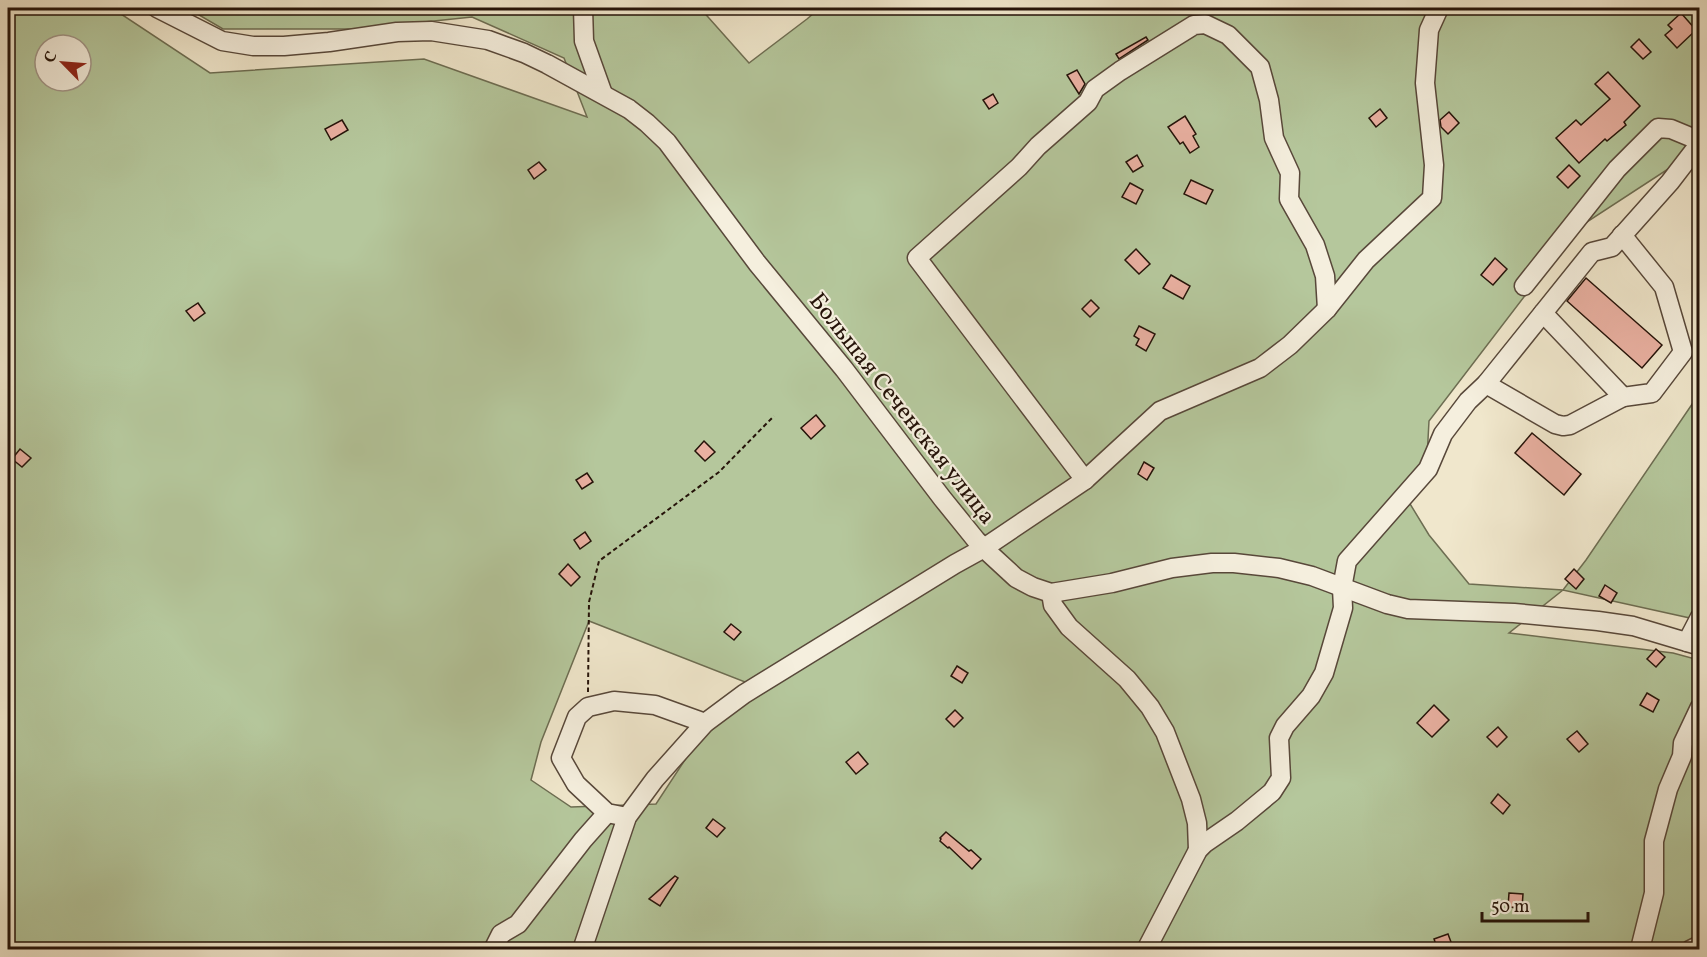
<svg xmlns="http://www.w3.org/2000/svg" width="1707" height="957" viewBox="0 0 1707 957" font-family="Vollkorn,serif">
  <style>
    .green { fill: #b5c79c; stroke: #6d6d52; stroke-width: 1.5; fill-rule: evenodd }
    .building { fill: #e9b0a1; stroke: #251309; stroke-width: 1.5 }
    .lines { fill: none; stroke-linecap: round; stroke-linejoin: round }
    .minor-casing { stroke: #58483a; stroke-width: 21 }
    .path { stroke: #251309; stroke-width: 2; stroke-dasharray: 4.5 3; stroke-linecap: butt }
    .minor { stroke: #f5efde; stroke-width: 18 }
    .labels { text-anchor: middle; stroke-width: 4.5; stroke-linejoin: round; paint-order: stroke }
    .street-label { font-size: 24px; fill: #251309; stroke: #f5efde }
  </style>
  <rect width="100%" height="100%" fill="#f0e7cc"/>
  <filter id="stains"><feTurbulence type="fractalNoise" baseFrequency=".00333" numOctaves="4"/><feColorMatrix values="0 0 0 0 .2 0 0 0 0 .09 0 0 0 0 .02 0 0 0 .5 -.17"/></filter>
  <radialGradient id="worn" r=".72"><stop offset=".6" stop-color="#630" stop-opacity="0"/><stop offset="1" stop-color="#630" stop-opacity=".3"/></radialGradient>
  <path class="green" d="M8,8H112L210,73L424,59L587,117L564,58L472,17L357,29H223L187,8H700L749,63L807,19L820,8H1699V152L1685,158L1576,229L1429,421L1427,458L1404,494L1429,535L1469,584L1563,590L1586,560L1699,394V620L1563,590L1509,633L1673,653L1699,660V949H8ZM45,45H81V81H45ZM589,621L745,682L776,677L698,740L656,804L571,807L531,780L541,742Z"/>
  <g class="building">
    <polygon points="1681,13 1696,30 1677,48 1665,35 1672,29 1668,25"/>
    <polygon points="1146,37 1148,40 1119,59 1116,54"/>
    <polygon points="1639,39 1651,52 1643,59 1631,47"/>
    <polygon points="1077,70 1085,84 1079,94 1067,75"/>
    <polygon points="1608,72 1640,106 1624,122 1626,125 1607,141 1605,139 1579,163 1556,138 1576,120 1581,125 1610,99 1595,84"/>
    <polygon points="993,94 998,103 989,109 983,100"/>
    <polygon points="1380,109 1387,118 1376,127 1369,118"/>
    <polygon points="1449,112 1459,123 1448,134 1441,127 1440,120"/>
    <polygon points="1185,116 1196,134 1193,136 1199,147 1190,153 1183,142 1180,144 1168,127"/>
    <polygon points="342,120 348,130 331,140 325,129"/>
    <polygon points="1137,155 1143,166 1133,172 1126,162"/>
    <polygon points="539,162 546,170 534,179 528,170"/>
    <polygon points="1569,165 1580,176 1568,188 1557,177"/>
    <polygon points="1191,180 1213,190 1206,204 1184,194"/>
    <polygon points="1130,183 1143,190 1136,204 1122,197"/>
    <polygon points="1136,249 1150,264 1139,274 1125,260"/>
    <polygon points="1495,258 1507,269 1493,285 1481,275"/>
    <polygon points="1171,275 1190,286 1183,299 1163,288"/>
    <polygon points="1586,278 1662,345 1642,368 1567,301"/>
    <polygon points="1091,300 1099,308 1090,317 1082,309"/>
    <polygon points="198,303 205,313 194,321 186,311"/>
    <polygon points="1139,326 1155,334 1146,351 1136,345 1139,339 1134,336"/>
    <polygon points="816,415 825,426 811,439 801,428"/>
    <polygon points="1532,433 1581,474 1564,495 1515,453"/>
    <polygon points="704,441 715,452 705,461 695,451"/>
    <polygon points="20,449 31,458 22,467 12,459"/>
    <polygon points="1144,462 1154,468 1147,480 1138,474"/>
    <polygon points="587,473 593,482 582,489 576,480"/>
    <polygon points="585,532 591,541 580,549 574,540"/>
    <polygon points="568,564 580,577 571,586 559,574"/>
    <polygon points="1574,569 1584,579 1576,589 1565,579"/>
    <polygon points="1605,585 1617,593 1611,603 1599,596"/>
    <polygon points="731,624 741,632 734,640 724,632"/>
    <polygon points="1656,649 1665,657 1656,667 1647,659"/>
    <polygon points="957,666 968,673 962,683 951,676"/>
    <polygon points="1647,693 1659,700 1653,712 1640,705"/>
    <polygon points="1434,705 1449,720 1432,737 1417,723"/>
    <polygon points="955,710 963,718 954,727 946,719"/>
    <polygon points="1498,727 1507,737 1497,747 1487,737"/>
    <polygon points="1577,731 1588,744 1579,752 1567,739"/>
    <polygon points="858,752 868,764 856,774 846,762"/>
    <polygon points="1498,794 1510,805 1503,814 1491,803"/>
    <polygon points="713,819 725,828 717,837 706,828"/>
    <polygon points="946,832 969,851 971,850 981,859 972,869 949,847 948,848 940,841 941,839 940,838"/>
    <polygon points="675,876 678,878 660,906 649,899"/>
    <polygon points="1509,893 1523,894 1522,908 1508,907"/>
    <polygon points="1448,934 1454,950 1438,950 1434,939"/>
  </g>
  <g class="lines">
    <g class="minor-casing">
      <g id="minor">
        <polyline points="157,8 222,41 253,46 284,46 329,42 397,32 431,31 488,40 524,53 547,64 629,109 647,123 667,142 757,263 844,369 942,498 976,540 990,554 1016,578 1033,587 1051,593 1112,583 1172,568 1212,563 1234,563 1279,568 1312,576 1387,604 1408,609 1514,613 1598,621 1633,626 1700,646"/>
        <polyline points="583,8 584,41 603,94"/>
        <polyline points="1524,286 1617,169 1658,128 1671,129 1700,141"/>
        <polyline points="1543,313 1623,397 1652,393 1683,352 1664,287 1622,235"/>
        <polyline points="1486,384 1555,424 1563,426 1570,425 1623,397"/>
        <polyline points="1085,480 917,258 1019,167 1038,146 1088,102 1095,89 1120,71 1194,25 1205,24 1228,35 1260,67 1269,100 1274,138 1290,173 1289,199 1315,245 1325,276 1327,309"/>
        <polyline points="1051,593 1053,605 1069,627 1127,679 1150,707 1165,732 1191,799 1197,823 1198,850"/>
        <polyline points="1687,642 1700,617"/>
        <polyline points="627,817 607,813 576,784 561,758 577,717 588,707 614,701 655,705 705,723"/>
        <polyline points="493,950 501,934 518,924 583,840 607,813"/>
        <polyline points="582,950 627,817 655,779 705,723 744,694 955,564 984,548 1085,480 1160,411 1260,368 1290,345 1327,309 1366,260 1432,198 1434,165 1425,83 1429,30 1439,8"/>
        <polyline points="1146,950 1198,850 1205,843 1237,821 1272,792 1281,778 1279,738 1285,726 1311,696 1324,673 1343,608 1342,588 1347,561 1428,469 1443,434 1468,401 1486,384 1592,252 1612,247 1670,182 1700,143"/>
        <polyline points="1642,950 1641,945 1654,893 1654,841 1668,789 1682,756 1683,743 1700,707"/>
        <polyline points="1690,950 1700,945"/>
      </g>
    </g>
    <polyline class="path" points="588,692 589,602 599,561 719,472 774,416"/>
    <use href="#minor" class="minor"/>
  </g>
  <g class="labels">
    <g class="street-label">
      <text transform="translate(903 408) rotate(52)" y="8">Большая Сеченская улица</text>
    </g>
  </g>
  <rect width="1707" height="957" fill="none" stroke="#f0e7cc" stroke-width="30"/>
  <rect x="9" y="9" width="1689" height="939" fill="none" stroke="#251309" stroke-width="3"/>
  <rect x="15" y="15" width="1677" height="927" fill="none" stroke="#251309" stroke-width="1.5"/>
  <g transform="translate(63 63) rotate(295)"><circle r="28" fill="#f5efde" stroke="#a29789" stroke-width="1.5"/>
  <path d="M0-4.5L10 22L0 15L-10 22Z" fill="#8f2418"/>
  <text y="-9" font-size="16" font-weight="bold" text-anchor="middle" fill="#251309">С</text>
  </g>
  <path d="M1482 912v9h106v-9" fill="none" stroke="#251309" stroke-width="3"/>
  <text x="1491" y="912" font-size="18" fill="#251309" stroke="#f5efde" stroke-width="4.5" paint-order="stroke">50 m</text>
  <rect width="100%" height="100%" filter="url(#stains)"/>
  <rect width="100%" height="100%" fill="url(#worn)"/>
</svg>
